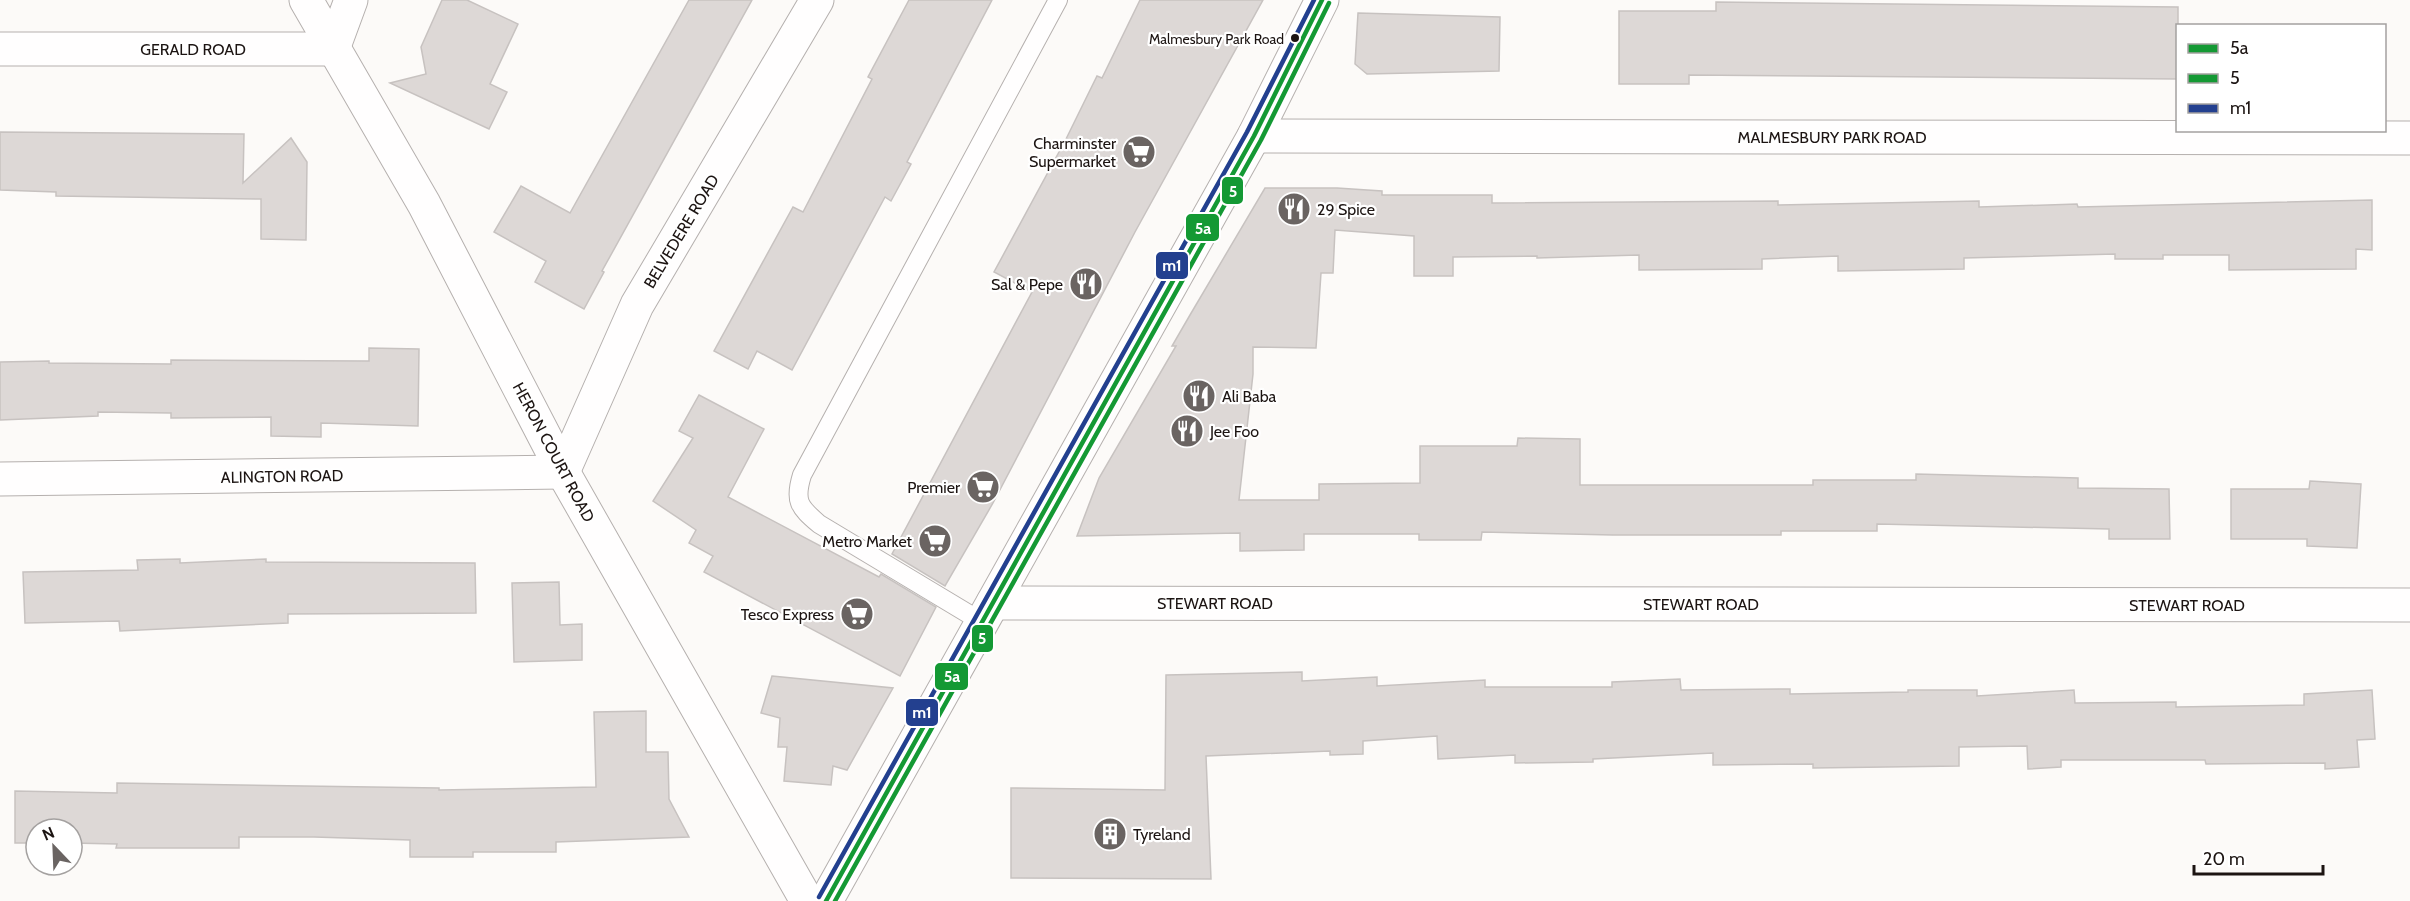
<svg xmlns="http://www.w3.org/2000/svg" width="2410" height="901" viewBox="0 0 2410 901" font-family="Cabin,sans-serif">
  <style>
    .building { fill: #ddd8d6; stroke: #c7c2c0; stroke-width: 1.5 }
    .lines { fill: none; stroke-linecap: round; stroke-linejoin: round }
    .service-casing { stroke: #b5b0ae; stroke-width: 20 }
    .minor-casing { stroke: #b5b0ae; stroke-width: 35 }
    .secondary-casing { stroke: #b5b0ae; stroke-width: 35 }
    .service { stroke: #fffefe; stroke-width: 18 }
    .minor { stroke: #fffefe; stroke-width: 33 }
    .secondary { stroke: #fffefe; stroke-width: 33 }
    .bus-1-casing { stroke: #fff; stroke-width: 9 }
    .bus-2-casing { stroke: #fff; stroke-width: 9 }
    .bus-3-casing { stroke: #fff; stroke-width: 9 }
    .bus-1 { stroke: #149934; stroke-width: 4.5 }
    .bus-2 { stroke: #149934; stroke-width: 4.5 }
    .bus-3 { stroke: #23408f; stroke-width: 4.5 }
    .bus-dot { fill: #1c1412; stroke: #fff; stroke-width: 2 }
    .labels { text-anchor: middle; stroke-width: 4.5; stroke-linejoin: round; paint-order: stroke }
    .bus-label { font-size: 14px; fill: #1c1412; stroke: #fff; text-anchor: end }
    .street-label { font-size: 16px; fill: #1c1412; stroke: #fff }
    .poi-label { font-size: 16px; fill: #1c1412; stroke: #fff; text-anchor: end }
    .line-badge { stroke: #fff; stroke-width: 2 }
    .badge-label { font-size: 16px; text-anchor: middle; font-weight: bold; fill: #fff }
  </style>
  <rect width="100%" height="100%" fill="#fcfaf8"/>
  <g class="building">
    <polygon points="442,0 467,0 518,24 490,84 507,92 489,129 390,83 426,74 421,47"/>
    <polygon points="689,0 752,0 602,271 604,272 584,309 535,282 546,261 494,232 521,186 570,213"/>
    <polygon points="909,0 992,0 907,162 911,164 891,201 885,197 792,370 757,351 748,369 714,351 793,207 803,212 872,79 868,77"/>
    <polygon points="1140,0 1263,0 1135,232 993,503 945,586 892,554 1032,292 994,272 1066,139 1097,76 1102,78"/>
    <polygon points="1716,2 2178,7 2178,79 1689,75 1689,84 1619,84 1619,11 1716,11"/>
    <polygon points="1358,13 1500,17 1499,71 1367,74 1355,64"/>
    <polygon points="0,132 244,134 243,183 291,138 307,162 306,240 261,239 261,199 56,196 56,192 0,190"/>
    <polygon points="1265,188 1337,188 1382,191 1382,195 1492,195 1492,203 1778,201 1778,205 1979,201 1979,207 2077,204 2078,207 2372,200 2372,250 2356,249 2356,269 2229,270 2229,255 2163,255 2163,259 2115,259 2115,254 1964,258 1964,269 1838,271 1838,256 1762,259 1762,269 1639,270 1639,255 1537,258 1537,256 1453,257 1453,276 1414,276 1414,236 1335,230 1333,273 1321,273 1316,348 1253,347 1253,374 1239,500 1319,500 1319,484 1420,483 1420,446 1517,446 1518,438 1580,439 1580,485 1813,485 1813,480 1916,480 1916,474 2078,478 2078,488 2169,489 2170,539 2109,539 2109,529 1877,524 1877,531 1781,531 1781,535 1613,535 1482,532 1481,540 1419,540 1419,534 1304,534 1304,550 1240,551 1240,533 1077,536 1099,478 1176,346 1172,346 1190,315"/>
    <polygon points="369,348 419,349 418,426 321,423 321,437 271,436 271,417 171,418 171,413 98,412 98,416 0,420 0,362 49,361 49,363 171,364 171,360 369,361"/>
    <polygon points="699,395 764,429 728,497 879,577 881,574 936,607 900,676 704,572 713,556 689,543 696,530 653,501 693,438 679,431"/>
    <polygon points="2310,481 2361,484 2357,548 2307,546 2307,539 2231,539 2231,489 2309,489"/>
    <polygon points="180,559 180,563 266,559 266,562 475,563 476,613 288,614 288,623 120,631 119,621 25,623 23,572 138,570 137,560"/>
    <polygon points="559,582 560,625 582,624 582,660 514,662 512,583"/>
    <polygon points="1302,672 1302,681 1377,677 1377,686 1485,680 1485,687 1612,687 1612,682 1680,679 1681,690 1790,689 1790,694 1908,692 1908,690 1977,690 1977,696 2074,690 2075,703 2176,702 2176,707 2304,705 2304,694 2372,690 2375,739 2357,740 2359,767 2325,769 2325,763 2206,764 2205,760 2061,760 2061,767 2028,769 2027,746 1959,747 1959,766 1813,768 1813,764 1713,765 1713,753 1593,759 1593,762 1515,763 1515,755 1438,759 1437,736 1363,741 1363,754 1330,755 1330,751 1206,756 1211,879 1011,878 1011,788 1165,790 1166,675"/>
    <polygon points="772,676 893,688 847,770 833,766 831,785 784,781 787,747 778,747 780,718 761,713"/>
    <polygon points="646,711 646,752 668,752 669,799 689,837 556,842 556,852 473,852 473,857 410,857 410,840 314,837 239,837 239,848 116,848 117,844 72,843 72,829 36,829 36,843 15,843 15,791 117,793 117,783 439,788 439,790 596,787 594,712"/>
  </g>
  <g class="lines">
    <g class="service-casing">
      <path id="service" d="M982,622L819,524C799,507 794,501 802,475L1058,0"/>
    </g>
    <g class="minor-casing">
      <g id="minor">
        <polyline points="306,0 424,204 563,472 807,901"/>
        <polyline points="0,49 333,49 351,0"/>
        <polyline points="1254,136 2410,138"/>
        <polyline points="0,479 563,472 637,305 817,0"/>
        <polyline points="993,603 2410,605"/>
      </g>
    </g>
    <g class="secondary-casing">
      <polyline id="secondary" points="826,901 1254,136 1322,0"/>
    </g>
    <use href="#service" class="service"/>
    <use href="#minor" class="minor"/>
    <use href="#secondary" class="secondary"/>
    <g class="bus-1-casing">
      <polyline id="bus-1" points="826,901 1254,136 1322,0"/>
    </g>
    <g class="bus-2-casing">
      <polyline id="bus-2" points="835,901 1261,140 1329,3"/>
    </g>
    <g class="bus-3-casing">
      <polyline id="bus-3" points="819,897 1247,132 1314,0"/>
    </g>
    <use href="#bus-1" class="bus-1"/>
    <use href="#bus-2" class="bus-2"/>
    <use href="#bus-3" class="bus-3"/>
  </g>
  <defs>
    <g id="supermarket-disc" transform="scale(1.725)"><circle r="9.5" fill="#6a6462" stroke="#fff"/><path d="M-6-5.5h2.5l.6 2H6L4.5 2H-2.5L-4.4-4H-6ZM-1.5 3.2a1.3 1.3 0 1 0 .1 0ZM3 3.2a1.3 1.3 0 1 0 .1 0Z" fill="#fff"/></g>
    <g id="restaurant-disc" transform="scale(1.725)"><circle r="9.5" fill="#6a6462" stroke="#fff"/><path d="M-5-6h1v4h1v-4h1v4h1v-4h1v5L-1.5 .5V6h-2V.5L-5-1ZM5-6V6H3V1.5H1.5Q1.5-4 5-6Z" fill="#fff"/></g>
    <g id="building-disc" transform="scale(1.725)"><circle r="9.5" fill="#6a6462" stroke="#fff"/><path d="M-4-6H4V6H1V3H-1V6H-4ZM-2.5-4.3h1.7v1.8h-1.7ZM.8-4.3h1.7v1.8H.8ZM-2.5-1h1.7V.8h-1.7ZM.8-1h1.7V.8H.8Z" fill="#fff"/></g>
  </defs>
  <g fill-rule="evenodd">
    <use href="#supermarket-disc" x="1139" y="152"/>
    <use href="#restaurant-disc" x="1294" y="209"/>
    <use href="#restaurant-disc" x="1086" y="284"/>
    <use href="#restaurant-disc" x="1199" y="396"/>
    <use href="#restaurant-disc" x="1187" y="431"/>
    <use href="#supermarket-disc" x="983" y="487"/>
    <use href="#supermarket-disc" x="935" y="541"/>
    <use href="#supermarket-disc" x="857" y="614"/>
    <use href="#building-disc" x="1110" y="834"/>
  </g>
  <circle class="bus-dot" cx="1295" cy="38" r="5"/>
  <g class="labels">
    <g class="bus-label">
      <text x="1284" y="44">Malmesbury Park Road</text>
    </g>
    <g class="street-label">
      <text x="193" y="55">GERALD ROAD</text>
      <text x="1832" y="143">MALMESBURY PARK ROAD</text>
      <text transform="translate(681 231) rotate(-59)" y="6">BELVEDERE ROAD</text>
      <text transform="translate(554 452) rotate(62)" y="6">HERON COURT ROAD</text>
      <text transform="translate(282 476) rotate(-1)" y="6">ALINGTON ROAD</text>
      <text x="1215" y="609">STEWART ROAD</text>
      <text x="1701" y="610">STEWART ROAD</text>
      <text x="2187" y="611">STEWART ROAD</text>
    </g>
    <g class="poi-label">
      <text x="1116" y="149">Charminster<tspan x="1116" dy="18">Supermarket</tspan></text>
      <text x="1317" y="215" text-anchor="start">29 Spice</text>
      <text x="1063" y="290">Sal &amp; Pepe</text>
      <text x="1222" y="402" text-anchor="start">Ali Baba</text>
      <text x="1210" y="437" text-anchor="start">Jee Foo</text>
      <text x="960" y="493">Premier</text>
      <text x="912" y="547">Metro Market</text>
      <text x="834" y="620">Tesco Express</text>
      <text x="1133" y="840" text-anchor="start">Tyreland</text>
    </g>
  </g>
  <g class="line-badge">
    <rect x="1221" y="176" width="23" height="29" rx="6" fill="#149934"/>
    <rect x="1185" y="213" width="35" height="29" rx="6" fill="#149934"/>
    <rect x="1155" y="251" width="34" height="29" rx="6" fill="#23408f"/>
    <rect x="971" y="624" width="23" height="29" rx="6" fill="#149934"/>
    <rect x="934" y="662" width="35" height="29" rx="6" fill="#149934"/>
    <rect x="905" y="698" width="34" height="29" rx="6" fill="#23408f"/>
  </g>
  <g class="badge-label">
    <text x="1233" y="197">5</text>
    <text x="1203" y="234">5a</text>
    <text x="1172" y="271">m1</text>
    <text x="982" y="644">5</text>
    <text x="952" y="682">5a</text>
    <text x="922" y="718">m1</text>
  </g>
  <rect x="2176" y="24" width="210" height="108" fill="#ffffff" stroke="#a4a1a0" stroke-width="1.5"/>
  <rect x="2188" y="44" width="30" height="9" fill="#149934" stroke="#a4a1a0" stroke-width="1.5"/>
  <text x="2230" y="54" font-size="18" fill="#1c1412">5a</text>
  <rect x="2188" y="74" width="30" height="9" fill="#149934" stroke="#a4a1a0" stroke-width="1.5"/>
  <text x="2230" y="84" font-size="18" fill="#1c1412">5</text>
  <rect x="2188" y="104" width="30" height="9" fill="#23408f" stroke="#a4a1a0" stroke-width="1.5"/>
  <text x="2230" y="114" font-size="18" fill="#1c1412">m1</text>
  <g transform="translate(54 847) rotate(337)"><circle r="28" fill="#ffffff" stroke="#a4a1a0" stroke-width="1.5"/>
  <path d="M0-4.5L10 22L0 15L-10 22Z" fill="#6a6462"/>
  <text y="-9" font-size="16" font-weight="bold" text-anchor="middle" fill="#1c1412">N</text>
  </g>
  <path d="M2194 865v9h129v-9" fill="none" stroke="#1c1412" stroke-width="3"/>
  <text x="2203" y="865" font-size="18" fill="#1c1412" stroke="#ffffff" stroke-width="4.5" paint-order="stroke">20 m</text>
</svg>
